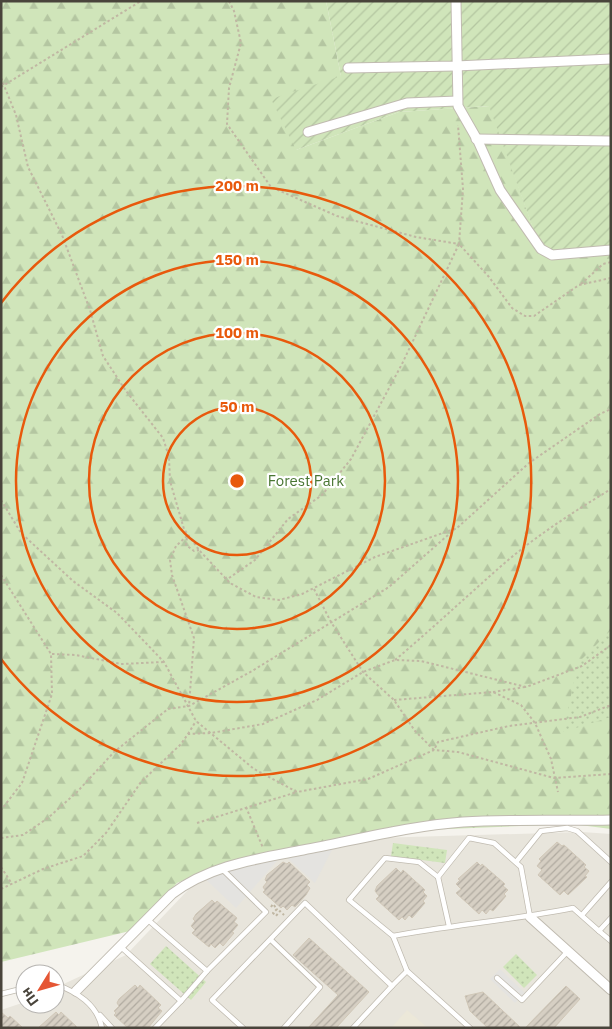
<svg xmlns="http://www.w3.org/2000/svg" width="612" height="1029" viewBox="0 0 612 1029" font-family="'IBM Plex Sans',sans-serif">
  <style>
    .residential { fill: #e8e5dc }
    .education { fill: #ece8d9 }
    .forest { fill: url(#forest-firs) }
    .park { fill: url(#park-dots) }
    .garden { fill: url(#garden-furrows) }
    .parking { fill: #e4e3e0 }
    .building { fill: url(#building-hatch); stroke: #d0c7b7 }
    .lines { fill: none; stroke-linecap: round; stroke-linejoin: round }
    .service-casing { stroke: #c0bbb0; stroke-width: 6 }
    .minor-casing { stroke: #c0bbb0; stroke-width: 11 }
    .path { stroke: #c0b7a3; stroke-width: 2; stroke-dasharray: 2.5 2.5; stroke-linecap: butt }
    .service { stroke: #fff; stroke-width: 4.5 }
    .minor { stroke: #fff; stroke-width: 9 }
    .ring { fill: none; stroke: #e8590c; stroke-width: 2.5 }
    .labels { text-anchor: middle; stroke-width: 4.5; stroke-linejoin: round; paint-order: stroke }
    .park-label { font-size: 15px; fill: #497633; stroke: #fff }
    .centre { fill: #e8590c; stroke: #fff; stroke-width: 2.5 }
    .ring-label { font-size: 15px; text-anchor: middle; font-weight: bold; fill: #e8590c; stroke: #fff; stroke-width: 4.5; stroke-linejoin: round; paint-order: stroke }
  </style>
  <defs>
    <pattern id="forest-firs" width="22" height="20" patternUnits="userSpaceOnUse" patternTransform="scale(1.25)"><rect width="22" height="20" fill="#d0e5ba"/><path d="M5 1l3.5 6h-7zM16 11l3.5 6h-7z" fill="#b4c6a1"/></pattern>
    <pattern id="park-dots" width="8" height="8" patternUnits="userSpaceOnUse" patternTransform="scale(1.25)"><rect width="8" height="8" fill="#d0e5ba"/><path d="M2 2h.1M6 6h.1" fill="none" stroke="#b4c6a1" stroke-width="1.8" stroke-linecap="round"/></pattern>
    <pattern id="garden-furrows" width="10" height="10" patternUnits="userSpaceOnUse" patternTransform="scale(1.25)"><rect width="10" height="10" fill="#d0e5ba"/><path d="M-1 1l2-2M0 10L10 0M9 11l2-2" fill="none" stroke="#b4c6a1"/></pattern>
    <pattern id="building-hatch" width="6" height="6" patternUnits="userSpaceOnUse" patternTransform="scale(1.25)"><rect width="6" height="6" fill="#d6cfc3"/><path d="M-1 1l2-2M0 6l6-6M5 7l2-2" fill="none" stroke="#b0aaa0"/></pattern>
  </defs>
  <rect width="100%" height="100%" fill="#f5f3ed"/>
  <polygon class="residential" points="582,832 611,834 611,1028 1,1028 1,1010 25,1002 25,1004 55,1004 55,988 126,955 188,890 205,877 219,872 375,838"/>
  <polygon class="education" points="407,1010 428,1028 391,1028"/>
  <polygon class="forest" points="1,1 326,1 341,76 296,150 399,112 490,106 542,253 611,246 611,829 572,824 397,831 219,866 177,883 134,930 1,962"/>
  <g class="park">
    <polygon points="611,630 611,717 563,732 578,663"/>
    <polygon points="393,843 447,850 445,863 391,856"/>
    <polygon points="166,946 206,982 191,1000 150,964"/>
    <polygon points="516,954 537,975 524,988 503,967"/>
  </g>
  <polygon class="garden" points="326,1 611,1 611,246 542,253 489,106 399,112 296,150 271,99 341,76"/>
  <g class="parking">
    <polygon points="335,844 315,883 283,854"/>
    <polygon points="282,855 236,908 201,875"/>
    <polygon points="500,969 525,993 515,1003 490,979"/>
  </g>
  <g class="building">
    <polygon points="557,842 562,846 564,845 586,865 584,867 589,871 585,876 587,877 568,895 564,891 560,895 538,875 542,870 537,866 541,861 539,859"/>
    <polygon points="283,862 287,864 289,862 310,882 307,885 310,888 306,895 295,907 292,905 287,910 283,906 281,908 263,892 265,890 263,887 267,882 265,880 267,875"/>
    <polygon points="477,862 481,866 482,864 505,884 503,886 508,890 504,894 506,896 493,911 490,909 486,914 482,910 479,914 456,893 461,889 456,884 460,880 458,879"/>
    <polygon points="396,868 401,873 403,870 425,890 423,892 427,896 423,901 425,903 412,918 409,915 405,920 402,917 399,920 376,899 379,896 375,891 377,886"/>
    <polygon points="212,900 215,903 217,901 237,918 234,922 238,925 232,932 234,933 223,946 220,943 215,948 211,944 209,947 192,933 195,930 191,926 195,921 193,919 196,914"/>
    <polygon points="309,938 369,992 336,1028 308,1028 338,995 293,955"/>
    <polygon points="135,985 138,988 140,985 161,1005 158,1008 162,1011 148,1028 128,1028 114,1015 116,1013 114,1011 119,1006 117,1003 119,999"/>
    <polygon points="566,986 580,999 554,1028 525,1028"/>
    <polygon points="483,992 521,1028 488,1028 470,1011 465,996"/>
    <polygon points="1,1012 8,1018 10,1016 23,1028 1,1028"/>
    <polygon points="56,1012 59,1015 61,1012 78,1028 38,1028"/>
  </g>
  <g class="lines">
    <g class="service-casing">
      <g id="service">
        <polyline points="516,862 541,831 567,828 577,831 611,862"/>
        <polyline points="438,877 469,838 494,843 521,867 530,917"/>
        <polyline points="582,915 611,882"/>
        <polyline points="611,918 599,931 611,941"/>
        <path d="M393,936C453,925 513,920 573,908L599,931"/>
        <polyline points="271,940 320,987 284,1028"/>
        <polyline points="121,947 181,1001 207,971 147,919"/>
        <polyline points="207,971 266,912 222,869"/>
        <polyline points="407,971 393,936 349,900 385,858 419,862 438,877 449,926"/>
        <polyline points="497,978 522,1000 568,951"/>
        <path d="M55,984C77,992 97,1004 102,1028"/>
        <polyline points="1,994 25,988"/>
        <polyline points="100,1015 112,1028"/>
        <polyline points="155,1028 181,1001"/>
        <polyline points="243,1028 212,1000 305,903 392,986 407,971 470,1028"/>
        <polyline points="353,1028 392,986"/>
      </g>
    </g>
    <g class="minor-casing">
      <g id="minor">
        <polyline points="456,1 458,106 478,141 500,190 541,249 552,255 611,250"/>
        <polyline points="348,68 456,66 611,59"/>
        <polyline points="308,132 407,103 457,101"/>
        <polyline points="476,139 611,141"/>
        <polyline points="530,917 611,990"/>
        <path d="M76,991L172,894C210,865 257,859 303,850C356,840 409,826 463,822C512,819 562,821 611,820"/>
      </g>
    </g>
    <g class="path">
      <polyline points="229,1 234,11 241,43 229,88 227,124 271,187 337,216 416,237 459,244 463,189 458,125"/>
      <polyline points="1,78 16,115 28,167 62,235 90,310 103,356 126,391 163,438 169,457 170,481 184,529 199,550 230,583 256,597 279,600 302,594 375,557 457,528 529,463 600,414 611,409"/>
      <polyline points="1,87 141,1"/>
      <polyline points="581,284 603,264 611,262"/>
      <polyline points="1,500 21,533 73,581 117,613 164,662 196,721 254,769 297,792 368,779 434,750 458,752 554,778 611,774"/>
      <polyline points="187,536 176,546 170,560 172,575 194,638 189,706"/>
      <polyline points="187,538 186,545 194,551 199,550"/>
      <polyline points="1,575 51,654 52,694 22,783 1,810"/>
      <polyline points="224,578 229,578 255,560 288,519 322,495 351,459 402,364 459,244 489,277 512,308 525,316 534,316 579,285 611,278"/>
      <polyline points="314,589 331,622 363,672 394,700 415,731 434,750 438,742 509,726 580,717 611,705"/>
      <polyline points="52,654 76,655 121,664 164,662"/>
      <path d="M395,660C433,628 469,594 507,561C539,534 575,511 611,489"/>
      <polyline points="493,692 525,687"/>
      <polyline points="394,700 493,692 521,705 535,723 551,759 558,792"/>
      <polyline points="188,734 196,721"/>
      <polyline points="246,807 263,848"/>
      <polyline points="197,823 297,792"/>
      <polyline points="1,838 23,835 48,818 77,792 114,752 168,709 189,706 252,671 389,587 456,528"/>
      <polyline points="1,867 12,884"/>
      <polyline points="1,889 43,869 83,856 106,833 141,782 181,744 188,734 211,733 263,724 317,700 363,672 395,660 421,661 526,687 582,666 611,645"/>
      <polyline points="271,907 273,904 277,909 273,913 276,916 280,911 284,915"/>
    </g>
    <use href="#service" class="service"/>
    <use href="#minor" class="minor"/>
  </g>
  <g class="ring">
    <circle cx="237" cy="481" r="74"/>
    <circle cx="237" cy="481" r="148"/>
    <circle cx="237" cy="481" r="221"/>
    <path d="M1 303A295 295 0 1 1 1 659"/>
  </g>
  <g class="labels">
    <g class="park-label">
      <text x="306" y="486">Forest Park</text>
    </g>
  </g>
  <circle cx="237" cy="481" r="8" class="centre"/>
  <g class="ring-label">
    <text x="237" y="191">200 m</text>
    <text x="237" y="265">150 m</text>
    <text x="237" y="338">100 m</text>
    <text x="237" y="412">50 m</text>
  </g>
  <rect width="612" height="1029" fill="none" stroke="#49443b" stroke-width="5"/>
  <g transform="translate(40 989) rotate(233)"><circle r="24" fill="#ffffff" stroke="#b6b4b1"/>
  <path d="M0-4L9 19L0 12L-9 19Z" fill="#e55634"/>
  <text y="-8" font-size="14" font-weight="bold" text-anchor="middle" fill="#49443b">Пн</text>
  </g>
</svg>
